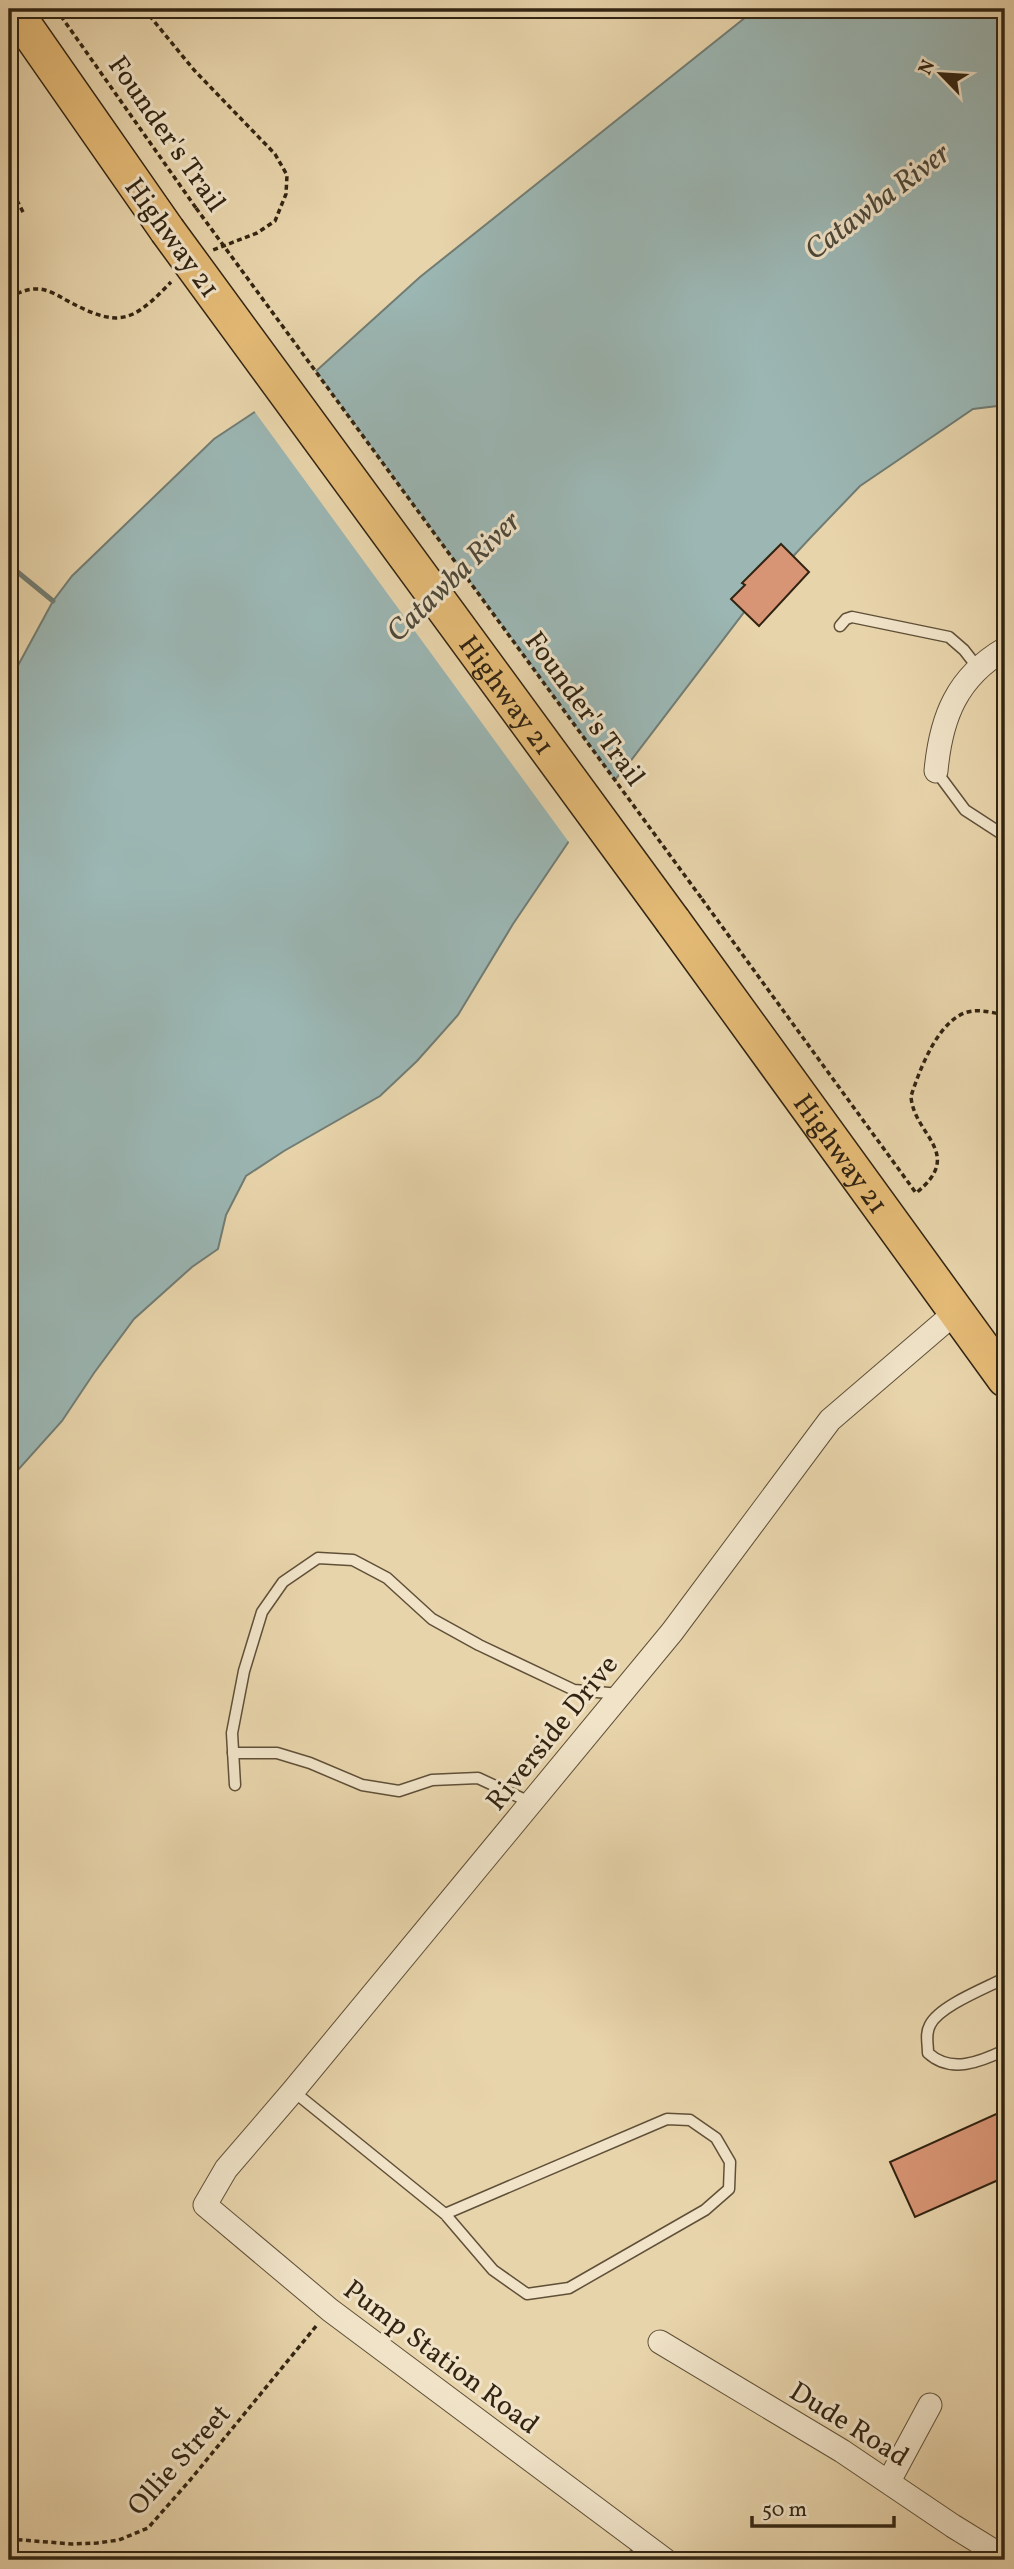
<svg xmlns="http://www.w3.org/2000/svg" width="1014" height="2569" viewBox="0 0 1014 2569" font-family="Vollkorn,serif">
  <style>
    .water { fill: #9bb6b3; stroke: #717c73; stroke-width: 2 }
    .pier { fill: #e8d4ab }
    .lines { fill: none; stroke-linecap: round; stroke-linejoin: round }
    .stream { stroke: #717c73; stroke-width: 5 }
    .building { fill: #d89575; stroke: #322412; stroke-width: 2 }
    .service-casing { stroke: #605038; stroke-width: 13 }
    .minor-casing { stroke: #605038; stroke-width: 25 }
    .primary-casing { stroke: #322412; stroke-width: 38 }
    .path { stroke: #322412; stroke-width: 3.5; stroke-dasharray: 5 3.5; stroke-linecap: butt }
    .service { stroke: #f0e3c8; stroke-width: 10 }
    .minor { stroke: #f0e3c8; stroke-width: 23 }
    .primary { stroke: #e4ba76; stroke-width: 35 }
    .primary-bridge-casing { stroke: #322412; stroke-width: 38; stroke-linecap: butt }
    .path-bridge { stroke: #322412; stroke-width: 3.5; stroke-dasharray: 5 3.5; stroke-linecap: butt }
    .primary-bridge { stroke: #e4ba76; stroke-width: 35 }
    .labels { text-anchor: middle; stroke-width: 6; stroke-linejoin: round; paint-order: stroke }
    .street-label { font-size: 28px; fill: #322412; stroke: #f0e3c8 }
    .water-label { font-size: 30px; font-style: italic; fill: #4c483a; stroke: #f0e3c8 }
  </style>
  <rect width="100%" height="100%" fill="#e8d4ab"/>
  <filter id="stains"><feTurbulence type="fractalNoise" baseFrequency=".00286" numOctaves="4"/><feColorMatrix values="0 0 0 0 .2 0 0 0 0 .09 0 0 0 0 .02 0 0 0 .5 -.17"/></filter>
  <radialGradient id="worn" r=".72"><stop offset=".6" stop-color="#630" stop-opacity="0"/><stop offset="1" stop-color="#630" stop-opacity=".3"/></radialGradient>
  <polygon class="water" points="756,9 1005,9 1005,405 973,409 888,467 860,486 812,536 758,594 626,767 594,804 513,924 458,1015 417,1061 380,1096 284,1151 246,1176 226,1215 218,1249 192,1267 134,1319 94,1373 62,1421 9,1480 9,682 53,601 72,576 214,439 315,372 420,277"/>
  <polygon class="pier" points="314,369 617,783 597,806 571,845 252,408"/>
  <g class="lines">
    <polyline class="stream" points="9,565 53,601"/>
  </g>
  <g class="building">
    <polygon points="781,544 809,572 759,626 731,599 745,585 742,583"/>
    <polygon points="1005,2110 1005,2177 915,2217 890,2162"/>
  </g>
  <g class="lines">
    <g class="service-casing">
      <g id="service">
        <polyline points="840,626 846,619 852,617 949,637 964,650 978,668"/>
        <polyline points="936,771 965,810 1005,836"/>
        <polyline points="233,1753 277,1753 310,1763 362,1785 399,1791 432,1780 478,1778 532,1803"/>
        <polyline points="235,1785 232,1733 244,1671 262,1612 283,1582 318,1558 353,1560 387,1578 432,1619 479,1645 574,1690 620,1694"/>
        <path d="M1005,1978C986,1988 939,2006 930,2025C925,2034 928,2043 928,2053C951,2074 980,2062 1005,2050"/>
        <polyline points="293,2091 445,2214 493,2270 527,2294 569,2288 705,2210 729,2189 730,2162 716,2138 690,2120 667,2119 445,2214"/>
        <polyline points="625,2560 650,2548"/>
      </g>
    </g>
    <g class="minor-casing">
      <g id="minor">
        <path d="M936,771C941,717 957,677 1005,649"/>
        <polyline points="660,2342 842,2451 953,2526 1005,2558"/>
        <polyline points="889,2481 930,2405"/>
        <polyline points="665,2560 330,2310 205,2205 226,2169 293,2091 672,1632 830,1420 957,1311"/>
      </g>
    </g>
    <g class="primary-casing">
      <g id="primary">
        <polyline points="13,9 167,230"/>
        <path id="s1" d="M673,921L1005,1379"/>
      </g>
    </g>
    <g class="path">
      <polyline points="56,9 196,208"/>
      <polyline points="144,9 194,70 275,154 287,175 286,194 275,221 257,233 213,250"/>
      <polyline points="9,185 24,214"/>
      <path d="M9,297C17,294 26,289 35,289C46,288 57,295 66,300C118,328 131,324 171,282"/>
      <path d="M702,899L916,1193C966,1153 913,1135 911,1096C920,1069 940,1014 973,1011C983,1010 995,1013 1005,1015"/>
      <polyline points="9,2539 72,2544 97,2543 119,2540 148,2528 191,2479 317,2325"/>
    </g>
    <use href="#service" class="service"/>
    <use href="#minor" class="minor"/>
    <use href="#primary" class="primary"/>
    <g class="primary-bridge-casing">
      <g id="primary-bridge">
        <path id="s2" d="M167,230L673,921"/>
      </g>
    </g>
    <polyline class="path-bridge" points="196,208 702,899"/>
    <use href="#primary-bridge" class="primary-bridge"/>
  </g>
  <g class="labels">
    <g class="street-label">
      <text transform="translate(168 133) rotate(55)" y="10">Founder's Trail</text>
      <text transform="translate(173 237) rotate(54)" y="10">Highway 21</text>
      <text dy="10" stroke="none"><textPath href="#s2" startOffset="576">Highway 21</textPath></text>
      <text transform="translate(586 708) rotate(54)" y="10">Founder's Trail</text>
      <text dy="10" stroke="none"><textPath href="#s1" startOffset="287">Highway 21</textPath></text>
      <text transform="translate(551 1732) rotate(-51)" y="10">Riverside Drive</text>
      <text transform="translate(442 2356) rotate(37)" y="10">Pump Station Road</text>
      <text transform="translate(850 2423) rotate(32)" y="10">Dude Road</text>
      <text transform="translate(178 2459) rotate(-48)" y="10">Ollie Street</text>
    </g>
    <g class="water-label">
      <text transform="translate(877 201) rotate(-37)" y="10">Catawba River</text>
      <text transform="translate(453 576) rotate(-44)" y="10">Catawba River</text>
    </g>
  </g>
  <rect width="1014" height="2569" fill="none" stroke="#e8d4ab" stroke-width="35"/>
  <rect x="10" y="10" width="993" height="2548" fill="none" stroke="#322412" stroke-width="3.5"/>
  <rect x="18" y="18" width="979" height="2534" fill="none" stroke="#322412" stroke-width="2"/>
  <g transform="translate(941 74) rotate(295)" stroke="#f0e3c8" stroke-width="5" paint-order="stroke">
  <path d="M0-5L12 26L0 18L-12 26Z" fill="#322412"/>
  <text y="-10" font-size="19" font-weight="bold" text-anchor="middle" fill="#322412">N</text>
  </g>
  <path d="M752 2516v10h142v-10" fill="none" stroke="#322412" stroke-width="3.5"/>
  <text x="762" y="2516" font-size="21" fill="#322412" stroke="#f0e3c8" stroke-width="5" paint-order="stroke">50 m</text>
  <rect width="100%" height="100%" filter="url(#stains)"/>
  <rect width="100%" height="100%" fill="url(#worn)"/>
</svg>
